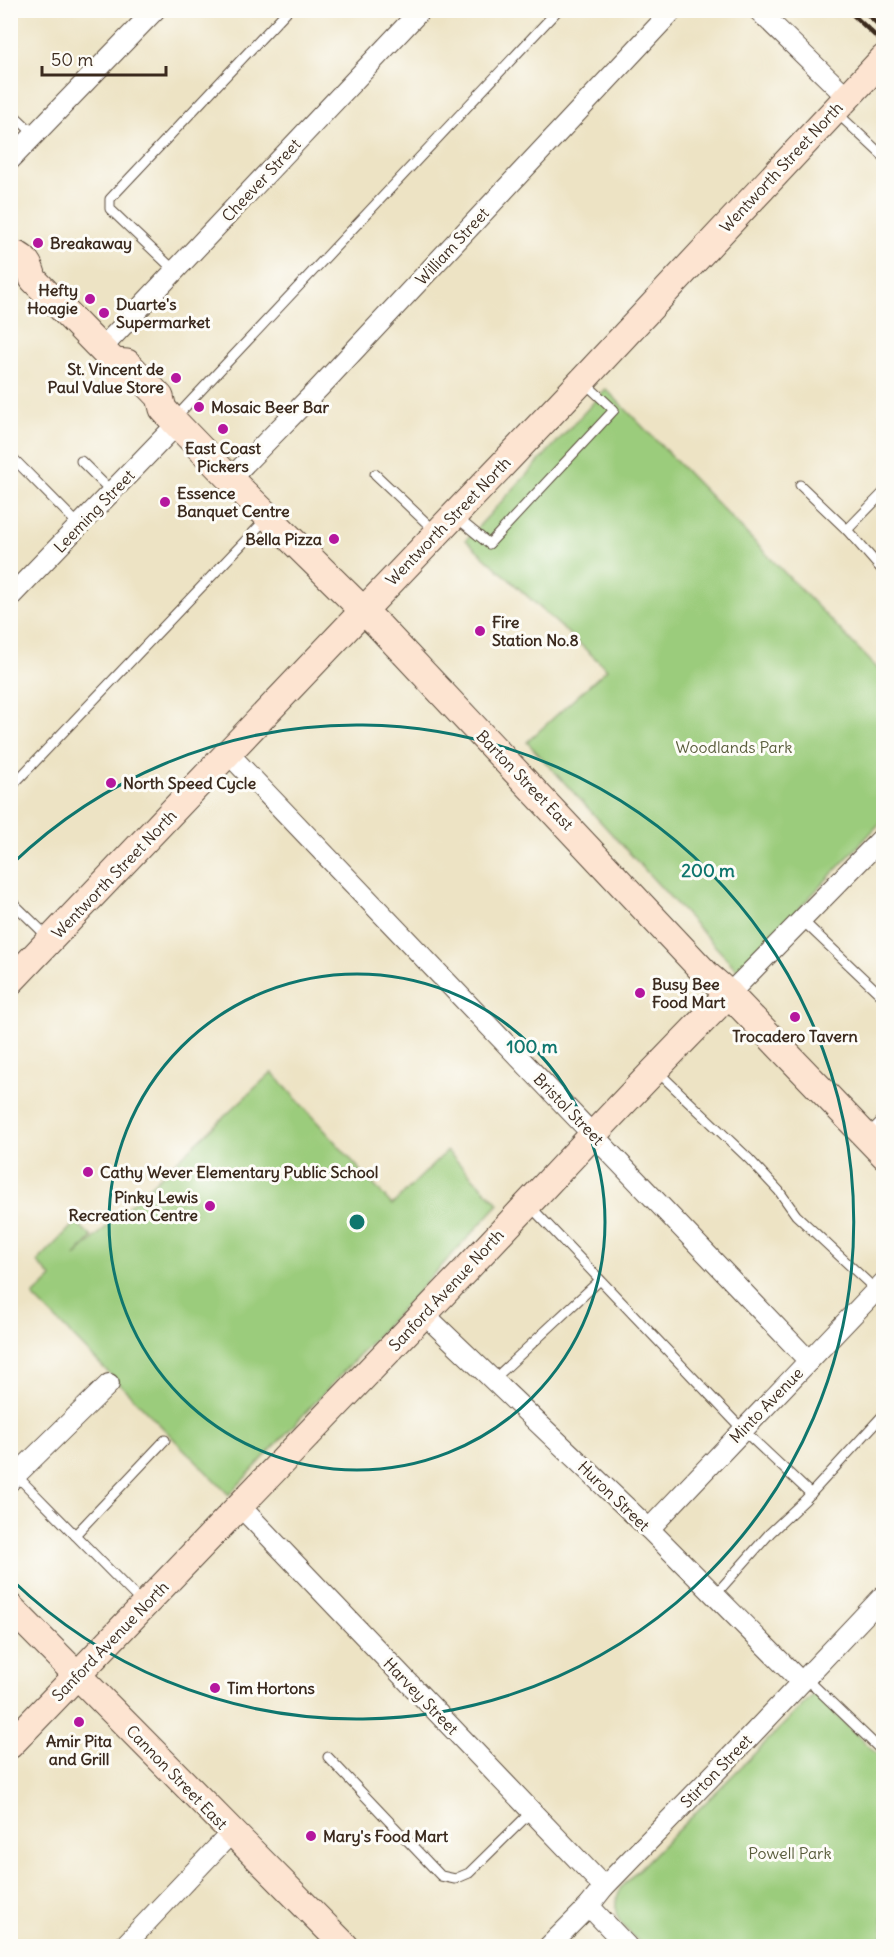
<svg xmlns="http://www.w3.org/2000/svg" width="894" height="1957" viewBox="0 0 894 1957" font-family="Delius,sans-serif">
  <style>
    .green { fill: #9bcc7c; stroke: #6b7b4d; stroke-width: 1.5 }
    .lines { fill: none; stroke-linecap: round; stroke-linejoin: round }
    .lane-casing { stroke: #564637; stroke-width: 11 }
    .street-casing { stroke: #564637; stroke-width: 22 }
    .secondary-casing { stroke: #564637; stroke-width: 29 }
    .lane { stroke: #fff; stroke-width: 9 }
    .street { stroke: #fff; stroke-width: 20 }
    .secondary { stroke: #fde4d1; stroke-width: 27 }
    .rail { stroke: #3b2a1e; stroke-width: 4.5 }
    .ring { fill: none; stroke: #0f766e; stroke-width: 3 }
    .poi-dot { fill: #b5179e; stroke: #fdfcf7; stroke-width: 2 }
    .labels { text-anchor: middle; stroke-width: 6; stroke-linejoin: round; paint-order: stroke }
    .street-label { font-size: 16px; fill: #3b2a1e; stroke: #fdfcf7 }
    .poi-label { font-size: 16px; font-weight: bold; fill: #3b2a1e; stroke: #fdfcf7; text-anchor: start }
    .park-label { font-size: 16px; fill: #585b3a; stroke: #fdfcf7 }
    .centre { fill: #0f766e; stroke: #fdfcf7; stroke-width: 3 }
    .ring-label { font-size: 18px; text-anchor: middle; font-weight: bold; fill: #0f766e; stroke: #fdfcf7; stroke-width: 6; stroke-linejoin: round; paint-order: stroke }
  </style>
  <rect width="100%" height="100%" fill="#fdfcf7"/>
  <filter id="ink" filterUnits="userSpaceOnUse"><feTurbulence type="fractalNoise" baseFrequency=".0167" numOctaves="2"/><feDisplacementMap in="SourceGraphic" scale="12" xChannelSelector="R" yChannelSelector="G"/><feConvolveMatrix kernelMatrix="1 2 1 2 8 2 1 2 1" color-interpolation-filters="sRGB"/></filter>
  <filter id="wash" filterUnits="userSpaceOnUse"><feTurbulence type="fractalNoise" baseFrequency=".008" numOctaves="4" result="noise"/><feDisplacementMap in="SourceGraphic" scale="24" xChannelSelector="R" yChannelSelector="G"/><feGaussianBlur stdDeviation="1.35" result="paint"/><feColorMatrix in="noise" values="0 0 0 0 0 0 0 0 0 0 0 0 0 0 0 0 0 1.4 0 .05"/><feComposite in="paint" operator="in"/></filter>
  <g filter="url(#wash)">
    <rect width="100%" height="100%" fill="#ede3c4"/>
    <g class="green">
      <polygon points="606,389 883,674 883,820 739,972 527,742 607,669 466,540"/>
      <polygon points="272,1072 392,1205 447,1151 499,1204 229,1495 33,1296 52,1278 37,1262 76,1222 92,1237 74,1257"/>
      <path d="M814,1694L883,1760V1936L874,1946H643C622,1924 607,1918 621,1887Z"/>
    </g>
  </g>
  <g filter="url(#ink)">
    <g class="lines">
      <g class="lane-casing">
        <g id="lane">
          <polyline points="836,112 884,157"/>
          <polyline points="10,121 15,116 35,135"/>
          <polyline points="175,271 110,209 110,199 288,10"/>
          <polyline points="175,418 558,10"/>
          <polyline points="10,455 79,525"/>
          <polyline points="81,461 112,492"/>
          <polyline points="375,474 436,532"/>
          <polyline points="800,485 847,530"/>
          <polyline points="884,492 847,530 884,572"/>
          <polyline points="456,517 489,544 614,410 584,382"/>
          <polyline points="10,788 266,519"/>
          <polyline points="10,900 49,938"/>
          <polyline points="802,920 884,998"/>
          <polyline points="657,1071 749,1159 779,1191 796,1215 876,1290"/>
          <polyline points="530,1206 743,1430 811,1494"/>
          <polyline points="493,1380 600,1280"/>
          <polyline points="16,1475 142,1603"/>
          <polyline points="75,1535 165,1440"/>
          <polyline points="715,1595 770,1533 805,1500 884,1414"/>
          <polyline points="805,1677 884,1753"/>
          <polyline points="328,1757 441,1876 455,1879 469,1873 532,1811"/>
        </g>
      </g>
      <g class="street-casing">
        <g id="street">
          <polyline points="758,10 847,97"/>
          <polyline points="10,160 155,10"/>
          <polyline points="101,349 421,10"/>
          <polyline points="230,479 320,387 673,10"/>
          <polyline points="10,597 177,424"/>
          <polyline points="229,754 809,1361"/>
          <polyline points="729,994 884,836"/>
          <polyline points="870,1140 884,1126"/>
          <polyline points="424,1314 649,1529 801,1682"/>
          <polyline points="10,1481 109,1384"/>
          <polyline points="239,1505 604,1887"/>
          <polyline points="649,1529 884,1282"/>
          <polyline points="589,1906 627,1946"/>
          <polyline points="124,1946 231,1833"/>
          <polyline points="549,1946 589,1906 604,1887 741,1746 884,1595"/>
        </g>
      </g>
      <g class="secondary-casing">
        <g id="secondary">
          <path d="M10,255C25,253 31,268 33,279L114,362L116,374L120,378"/>
          <polyline points="114,362 127,363 160,397 163,409 173,420 230,479 379,626 707,975 729,994 884,1155"/>
          <polyline points="10,982 582,381 884,58"/>
          <polyline points="10,1607 345,1946"/>
          <path d="M10,1745C146,1603 283,1461 419,1319C523,1211 623,1100 729,994"/>
        </g>
      </g>
      <use href="#lane" class="lane"/>
      <use href="#street" class="street"/>
      <use href="#secondary" class="secondary"/>
      <g class="rail">
        <polyline points="848,10 884,44"/>
        <polyline points="863,10 884,30"/>
      </g>
    </g>
  </g>
  <g class="ring">
    <circle cx="357" cy="1222" r="248"/>
    <path d="M12 864A497 497 0 1 1 12 1580"/>
  </g>
  <g class="poi-dot">
    <circle cx="38" cy="243" r="6"/>
    <circle cx="90" cy="299" r="6"/>
    <circle cx="104" cy="313" r="6"/>
    <circle cx="176" cy="378" r="6"/>
    <circle cx="199" cy="407" r="6"/>
    <circle cx="223" cy="429" r="6"/>
    <circle cx="165" cy="502" r="6"/>
    <circle cx="334" cy="539" r="6"/>
    <circle cx="480" cy="631" r="6"/>
    <circle cx="111" cy="783" r="6"/>
    <circle cx="640" cy="993" r="6"/>
    <circle cx="795" cy="1017" r="6"/>
    <circle cx="88" cy="1172" r="6"/>
    <circle cx="210" cy="1206" r="6"/>
    <circle cx="215" cy="1688" r="6"/>
    <circle cx="79" cy="1722" r="6"/>
    <circle cx="311" cy="1836" r="6"/>
  </g>
  <g class="labels">
    <g class="street-label">
      <text transform="translate(781 167) rotate(-47)" y="6">Wentworth Street North</text>
      <text transform="translate(261 180) rotate(-47)" y="6">Cheever Street</text>
      <text transform="translate(452 246) rotate(-47)" y="6">William Street</text>
      <text transform="translate(94 511) rotate(-46)" y="6">Leeming Street</text>
      <text transform="translate(448 521) rotate(-46)" y="6">Wentworth Street North</text>
      <text transform="translate(525 780) rotate(46)" y="6">Barton Street East</text>
      <text transform="translate(114 874) rotate(-46)" y="6">Wentworth Street North</text>
      <text transform="translate(569 1109) rotate(46)" y="6">Bristol Street</text>
      <text transform="translate(446 1290) rotate(-47)" y="6">Sanford Avenue North</text>
      <text transform="translate(766 1405) rotate(-46)" y="6">Minto Avenue</text>
      <text transform="translate(614 1496) rotate(44)" y="6">Huron Street</text>
      <text transform="translate(110 1641) rotate(-46)" y="6">Sanford Avenue North</text>
      <text transform="translate(421 1696) rotate(46)" y="6">Harvey Street</text>
      <text transform="translate(716 1771) rotate(-46)" y="6">Stirton Street</text>
      <text transform="translate(177 1777) rotate(46)" y="6">Cannon Street East</text>
    </g>
    <g class="poi-label">
      <text x="50" y="249">Breakaway</text>
      <text x="78" y="296" text-anchor="end">Hefty<tspan x="78" dy="18">Hoagie</tspan></text>
      <text x="116" y="310">Duarte's<tspan x="116" dy="18">Supermarket</tspan></text>
      <text x="164" y="375" text-anchor="end">St. Vincent de<tspan x="164" dy="18">Paul Value Store</tspan></text>
      <text x="211" y="413">Mosaic Beer Bar</text>
      <text x="223" y="454" text-anchor="middle">East Coast<tspan x="223" dy="18">Pickers</tspan></text>
      <text x="177" y="499">Essence<tspan x="177" dy="18">Banquet Centre</tspan></text>
      <text x="322" y="545" text-anchor="end">Bella Pizza</text>
      <text x="492" y="628">Fire<tspan x="492" dy="18">Station No.8</tspan></text>
      <text x="123" y="789">North Speed Cycle</text>
      <text x="652" y="990">Busy Bee<tspan x="652" dy="18">Food Mart</tspan></text>
      <text x="795" y="1042" text-anchor="middle">Trocadero Tavern</text>
      <text x="100" y="1178">Cathy Wever Elementary Public School</text>
      <text x="198" y="1203" text-anchor="end">Pinky Lewis<tspan x="198" dy="18">Recreation Centre</tspan></text>
      <text x="227" y="1694">Tim Hortons</text>
      <text x="79" y="1747" text-anchor="middle">Amir Pita<tspan x="79" dy="18">and Grill</tspan></text>
      <text x="323" y="1842">Mary's Food Mart</text>
    </g>
    <g class="park-label">
      <text x="734" y="753">Woodlands Park</text>
      <text x="790" y="1859">Powell Park</text>
    </g>
  </g>
  <circle cx="357" cy="1222" r="9" class="centre"/>
  <g class="ring-label">
    <text x="708" y="877">200 m</text>
    <text x="532" y="1053">100 m</text>
  </g>
  <rect width="894" height="1957" fill="none" stroke="#fdfcf7" stroke-width="36"/>
  <path d="M42 66v9h124v-9" fill="none" stroke="#3b2a1e" stroke-width="3"/>
  <text x="51" y="66" font-size="18" fill="#3b2a1e" stroke="#fdfcf7" stroke-width="4.5" paint-order="stroke">50 m</text>
</svg>
